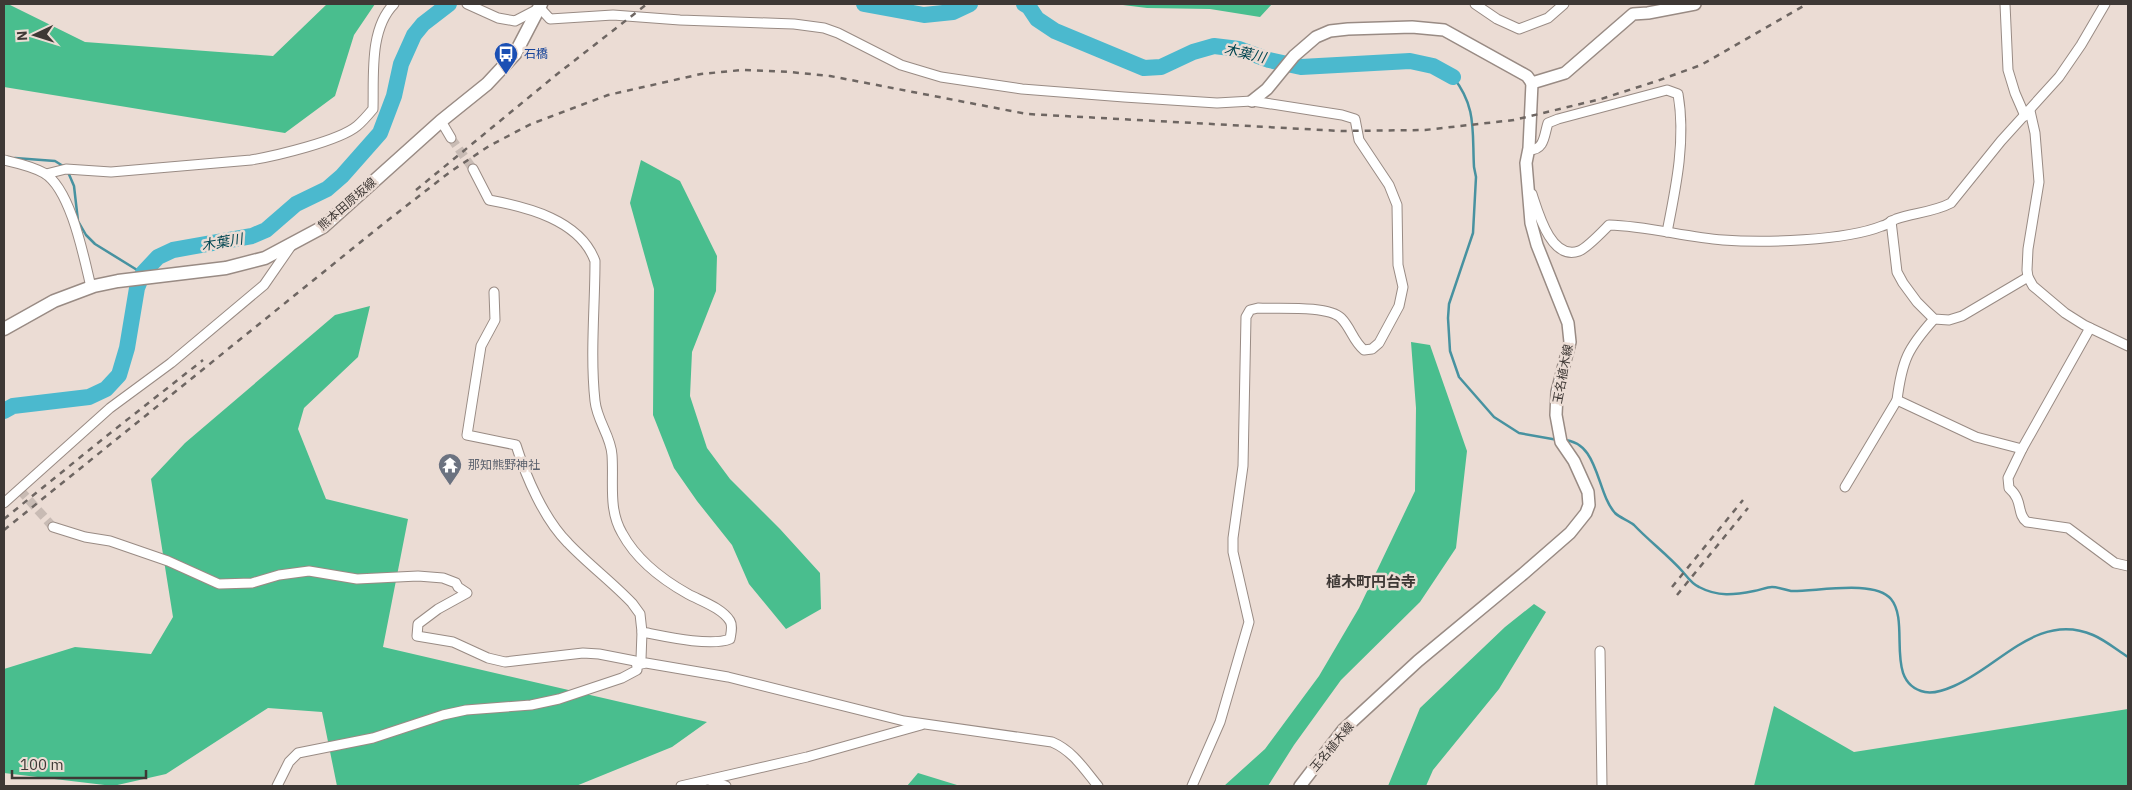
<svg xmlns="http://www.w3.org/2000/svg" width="2132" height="790" viewBox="0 0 2132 790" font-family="'IBM Plex Sans','Noto Sans JP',sans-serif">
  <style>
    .forest { fill: #49be8e }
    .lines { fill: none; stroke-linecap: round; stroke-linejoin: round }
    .stream { stroke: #4792a0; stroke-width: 2.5 }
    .river { stroke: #4bb9ce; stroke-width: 16 }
    .street-tunnel { stroke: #c8bbb4; stroke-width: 9; stroke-dasharray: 9 4.5; stroke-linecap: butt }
    .street-casing { stroke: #998b84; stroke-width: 11 }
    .secondary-casing { stroke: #998b84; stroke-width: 14 }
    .primary-casing { stroke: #998b84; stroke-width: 15 }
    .street { stroke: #fff; stroke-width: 9 }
    .secondary { stroke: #fff; stroke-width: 11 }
    .primary { stroke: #fff; stroke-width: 12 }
    .rail { stroke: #6e6662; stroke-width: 2.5; stroke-dasharray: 6 6; stroke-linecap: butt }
    .labels { text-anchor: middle; stroke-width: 5; stroke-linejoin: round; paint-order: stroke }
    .transit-label { font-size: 12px; fill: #164399; stroke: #ebdcd4; text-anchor: start }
    .street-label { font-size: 12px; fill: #3e3835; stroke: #ebdcd4 }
    .worship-label { font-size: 12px; fill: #5b616d; stroke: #ebdcd4; text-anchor: start }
    .water-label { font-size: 14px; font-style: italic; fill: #004550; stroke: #ebdcd4 }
    .quarter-label { font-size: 15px; font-weight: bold; fill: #3e3835; stroke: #ebdcd4 }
  </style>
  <rect width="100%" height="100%" fill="#ebdcd4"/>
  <g class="forest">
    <polygon points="4,4 8,4 85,42 273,56 327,4 375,4 354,35 335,96 285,133 4,87"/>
    <polygon points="1115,4 1272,4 1260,17 1210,9 1147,8"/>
    <polygon points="641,160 680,181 717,256 716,291 692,352 690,396 707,448 730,479 780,529 820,573 821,609 786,629 749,584 732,545 697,501 674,468 653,415 654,289 630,203"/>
    <polygon points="370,306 358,357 304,408 298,429 326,499 408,519 383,647 707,722 672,747 576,786 337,786 322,712 268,708 166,774 113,786 4,773 4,669 75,647 151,654 173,617 151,479 185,443 335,315"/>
    <polygon points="1411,342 1430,345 1467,451 1456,548 1420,602 1341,680 1294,745 1268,786 1224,786 1265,749 1319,676 1359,608 1415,491 1416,408"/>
    <polygon points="1534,604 1546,612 1499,689 1433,770 1426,786 1388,786 1420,708 1505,627"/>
    <polygon points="1774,706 1854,752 2128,709 2128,786 1754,786"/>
    <polygon points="918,773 957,785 958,786 907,786"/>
  </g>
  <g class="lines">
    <g class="stream">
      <path d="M1453,77C1477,107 1472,131 1474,167L1476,177L1473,233L1449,304L1448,318L1450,351L1459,377L1494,417L1519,433L1558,440"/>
      <polyline points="15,158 55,161 63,166"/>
      <polyline points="68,172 74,186 78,221 86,235 95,244 142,273"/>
      <path d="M1563,440C1599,441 1596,492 1615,513C1620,518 1628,520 1634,525C1649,541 1668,555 1683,572C1688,578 1692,584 1699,587C1718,597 1734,595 1754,591C1760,590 1767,587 1772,587C1779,587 1785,590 1791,591C1814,592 1874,579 1891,599C1911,623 1883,683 1925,692C1935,694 1945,690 1954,686C1999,667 2038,611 2093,635C2105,640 2117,650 2128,657"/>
    </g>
    <g class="river">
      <polyline points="864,4 924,15 953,12 970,4"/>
      <polyline points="1024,4 1029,7 1037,19 1055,31 1144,68 1161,67 1193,52 1214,46 1239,49 1269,60 1301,67 1410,61 1433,66 1453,77"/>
      <polyline points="4,411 13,406 89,397 106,389 119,375 127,348 137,288 143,273 158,257 173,250 252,236 266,230 296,204 327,189 342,176 380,133 394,96 401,64 414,35 423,24 449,4"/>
    </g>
    <g class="street-tunnel">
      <polyline points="451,138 473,169"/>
      <polyline points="20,490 53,527"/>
    </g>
    <g class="street-casing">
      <g id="street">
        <path d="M467,4L498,18L515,21L540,8L550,19L613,15L680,20L794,24L824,28L838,33L901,65L941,77L1022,89L1124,97L1217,103L1252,101L1342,115L1355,119L1359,140L1389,185L1397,205L1398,265L1403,287L1399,306L1379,343L1372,349L1364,350C1353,341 1351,328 1341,318C1328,305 1277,309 1258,308L1250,310L1246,317L1243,466L1233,538V552L1249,622L1220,722L1192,786"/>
        <polyline points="1475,4 1497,19 1519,29 1548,18 1564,4"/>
        <polyline points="2005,4 2008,70 2015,93 2025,116"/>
        <polyline points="2030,111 2035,133 2039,182 2028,249 2027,270 2028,277 2033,286 2065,313 2084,325 2128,346"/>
        <polyline points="441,121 451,138"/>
        <path d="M1529,150C1545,150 1544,135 1548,123L1558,119L1667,90L1678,94C1686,140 1676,187 1667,232"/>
        <path d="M4,160C17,163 32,166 44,173C71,189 84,258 91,287"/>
        <path d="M473,169L489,200C527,207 580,220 595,261C595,307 590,355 595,401C597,421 611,436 612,455C614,482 608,509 622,533C636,559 663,580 688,594C701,601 722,608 730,621C733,626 731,633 730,639C710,647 663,636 642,632"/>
        <path d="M46,174L66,169L111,172L251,160C275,156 339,141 357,126C363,121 368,115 373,109C374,76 369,29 394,4"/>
        <path d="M1532,194C1538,212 1551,261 1579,251C1587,248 1602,232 1609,225C1647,226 1685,237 1723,240C1763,243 1845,241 1882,226C1887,225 1891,221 1896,219C1913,213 1934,212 1951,203L2001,141L2059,77L2081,45L2105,4"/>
        <polyline points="1891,221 1897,272 1903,283 1917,302 1934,319 1949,320 1962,316 2028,277"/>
        <path d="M1934,319C1908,348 1902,360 1897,400L1976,437L2022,449L2090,328"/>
        <path d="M2022,449L2008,478L2009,488C2024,501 2016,514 2027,522L2068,528L2115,563L2128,566"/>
        <polyline points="1845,487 1897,400"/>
        <polyline points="4,503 110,408 171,363 264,285 291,246"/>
        <path d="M53,527L85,537L110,541L168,561L219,584L252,583L279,575L309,571L357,579L418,576L443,578L456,583L458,587L467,593L438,609L418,624L417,636L453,642L488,658L505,662L583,653L599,654L635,661L637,665L646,663L728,677L904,721L1052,742C1073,751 1084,769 1098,786"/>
        <polyline points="1600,651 1602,786"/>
        <polyline points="709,780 726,786"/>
        <path d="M277,786L289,762L298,753L373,738L443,715L466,710L531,705L559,699L622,678L637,670V665L641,659L642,632L640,614L632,603C612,582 588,564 568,543C544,519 526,477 516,445L467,435L481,346L495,320L494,292"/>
        <polyline points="681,786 807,757 921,725"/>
      </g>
    </g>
    <g class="secondary-casing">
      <g id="secondary">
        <polyline points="1532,83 1565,73 1633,14 1648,13 1695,4"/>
        <polyline points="1252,101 1267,89 1294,56 1316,37 1330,31 1348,29 1412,27 1444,30 1527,76 1532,83"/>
        <polyline points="1300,786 1343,730 1418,661 1523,574 1570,533 1586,513 1589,505 1588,492 1574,461 1561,442 1556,415 1557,392 1570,342 1568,323 1537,245 1531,223 1526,163 1529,148 1532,83"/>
      </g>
    </g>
    <g class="primary-casing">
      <polyline id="primary" points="4,329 54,301 94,286 118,281 226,268 265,258 323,227 441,121 487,84 515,54 541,4"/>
    </g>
    <use href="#street" class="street"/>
    <use href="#secondary" class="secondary"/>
    <use href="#primary" class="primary"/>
    <g class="rail">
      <polyline points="416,190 556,75 647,4"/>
      <polyline points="4,519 104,438 203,360"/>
      <polyline points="4,530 383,224 450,172 489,146 531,124 608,95 701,74 742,70 790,72 830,76 1027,114 1341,131 1425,130 1514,120 1601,99 1657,81 1701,65 1807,4"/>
      <polyline points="1672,587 1743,500"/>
      <polyline points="1677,595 1748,508"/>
    </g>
  </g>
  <defs>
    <g id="bus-pin" transform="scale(1.25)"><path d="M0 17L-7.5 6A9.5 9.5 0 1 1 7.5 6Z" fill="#1a4fb4" stroke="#ebdcd4"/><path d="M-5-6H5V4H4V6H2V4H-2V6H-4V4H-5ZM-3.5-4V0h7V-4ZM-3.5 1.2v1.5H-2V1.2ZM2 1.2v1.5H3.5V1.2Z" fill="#fff"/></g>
    <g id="temple-pin" transform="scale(1.25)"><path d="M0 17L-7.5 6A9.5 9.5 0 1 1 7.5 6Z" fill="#6b7280" stroke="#ebdcd4"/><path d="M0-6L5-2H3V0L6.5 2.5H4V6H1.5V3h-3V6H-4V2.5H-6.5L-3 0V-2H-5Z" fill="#fff"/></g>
  </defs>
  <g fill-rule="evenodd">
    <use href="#bus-pin" x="506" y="54"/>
    <use href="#temple-pin" x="450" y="465"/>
  </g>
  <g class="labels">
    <g class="transit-label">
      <text x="524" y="58">石橋</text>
    </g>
    <g class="street-label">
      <text transform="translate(347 204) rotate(-41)" y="4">熊本田原坂線</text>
      <text transform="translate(1563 374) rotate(-79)" y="4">玉名植木線</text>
      <text transform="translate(1332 747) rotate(-50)" y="4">玉名植木線</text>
    </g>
    <g class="worship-label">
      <text x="468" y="469">那知熊野神社</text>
    </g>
    <g class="water-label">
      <text transform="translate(1245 53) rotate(13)" y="5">木葉川</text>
      <text transform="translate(222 242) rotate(-10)" y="5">木葉川</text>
    </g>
    <g class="quarter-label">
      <text x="1371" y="587">植木町円台寺</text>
    </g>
  </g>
  <rect width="2132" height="790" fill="none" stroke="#3e3835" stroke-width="10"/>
  <g transform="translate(35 35) rotate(266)" stroke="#ebdcd4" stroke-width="4" paint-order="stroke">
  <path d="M0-4L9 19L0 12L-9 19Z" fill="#3e3835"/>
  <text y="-8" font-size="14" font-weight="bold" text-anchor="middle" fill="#3e3835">N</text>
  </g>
  <path d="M12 770v8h134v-8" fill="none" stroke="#3e3835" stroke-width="2.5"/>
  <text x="20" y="770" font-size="15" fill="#3e3835" stroke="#ebdcd4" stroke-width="4" paint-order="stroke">100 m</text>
</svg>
